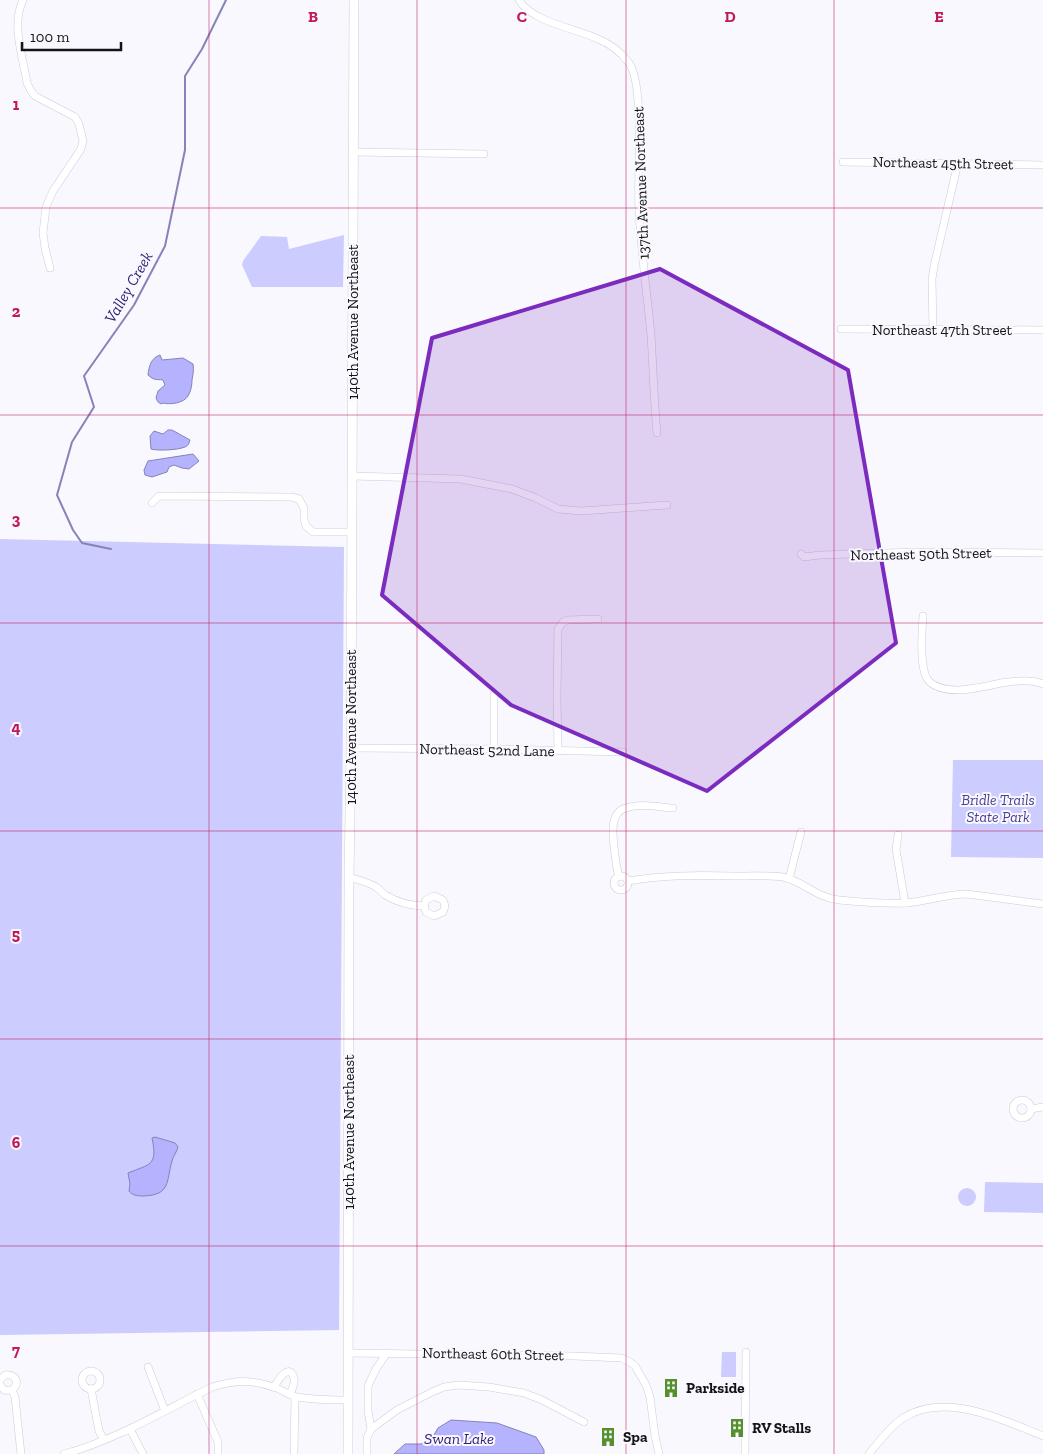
<svg xmlns="http://www.w3.org/2000/svg" width="1043" height="1454" viewBox="0 0 1043 1454" font-family="'Zilla Slab',serif">
  <style>
    .green { fill: #ccccfe }
    .water { fill: #b5b3fe; stroke: #8583b9 }
    .lines { fill: none; stroke-linecap: round; stroke-linejoin: round }
    .stream { stroke: #8583b9; stroke-width: 2 }
    .street-casing { stroke: #cbccda; stroke-width: 8 }
    .secondary-casing { stroke: #cbccda; stroke-width: 10 }
    .street { stroke: #fff; stroke-width: 7 }
    .secondary { stroke: #fff; stroke-width: 9 }
    .marked { fill: #7b2cbf; fill-opacity: 0.2; stroke: #7b2cbf; stroke-width: 4; stroke-linejoin: round }
    .grid { fill: none; stroke: #c2185b; stroke-width: 1; stroke-opacity: 0.55 }
    .labels { text-anchor: middle; stroke-width: 4; stroke-linejoin: round; paint-order: stroke }
    .street-label { font-size: 15px; fill: #141418; stroke: #f8f8fe }
    .park-label { font-size: 15px; font-style: italic; fill: #4a3f95; stroke: #f8f8fe }
    .poi-label { font-size: 15px; font-weight: bold; fill: #141418; stroke: #f8f8fe; text-anchor: start }
    .water-label { font-size: 16px; font-style: italic; fill: #2f1e72; stroke: #f8f8fe }
    .grid-label { font-size: 16px; text-anchor: middle; font-weight: bold; fill: #c2185b; stroke: #f8f8fe; stroke-width: 4; stroke-linejoin: round; paint-order: stroke }
  </style>
  <rect width="100%" height="100%" fill="#f8f8fe"/>
  <g class="green">
    <polygon points="344,235 343,287 252,287 242,265 243,261 261,236 287,237 289,249"/>
    <polygon points="0,539 344,547 339,1330 0,1335"/>
    <polygon points="953,760 1043,760 1043,858 951,857"/>
    <polygon points="985,1182 1043,1183 1043,1213 984,1212"/>
    <circle cx="967" cy="1197" r="9"/>
    <polygon points="722,1352 736,1352 736,1377 721,1377"/>
  </g>
  <g class="water">
    <path d="M160,355L162,360L183,358L193,364C194,370 193,374 192,380C192,385 191,391 188,396C184,403 170,405 163,403L161,404L158,402L156,398L158,391L165,385L163,380C156,379 155,381 148,375C149,366 151,358 160,355Z"/>
    <path d="M168,430H172L190,440C189,443 189,445 185,447C178,450 158,451 151,449L150,436L154,431L163,434Z"/>
    <polygon points="193,454 199,461 189,469 182,468 174,465 169,467 167,472 152,477 145,475 144,470 148,461"/>
    <path d="M155,1137L175,1143L178,1147C177,1152 173,1156 172,1161C166,1182 171,1195 143,1196C137,1196 132,1195 129,1191L130,1184L128,1173C150,1164 158,1166 152,1138Z"/>
    <polygon points="451,1420 497,1423 536,1437 544,1450 544,1454 394,1454 405,1444 421,1444 432,1438 438,1428"/>
  </g>
  <g class="lines">
    <polyline class="stream" points="111,549 82,543 73,530 57,495 72,442 94,407 84,376 134,305 165,246 185,150 185,76 202,49 226,0"/>
    <g class="street-casing">
      <g id="street">
        <path d="M23,0C11,25 23,57 27,83L31,91L35,96L75,117L79,124L83,141L81,149L53,191L46,207L43,233L45,248L50,268"/>
        <path d="M519,0C532,22 574,28 596,38C609,43 621,52 629,63C645,85 637,179 639,210C641,252 647,293 651,335C653,367 654,400 657,433"/>
        <polyline points="353,152 484,154"/>
        <polyline points="843,162 1043,165"/>
        <polyline points="841,329 1043,330"/>
        <polyline points="933,330 932,279 934,266 958,163"/>
        <polyline points="352,476 461,479 512,489 536,498 558,509 581,511 667,505"/>
        <polyline points="152,503 159,496 291,497 299,499 304,508 304,519 306,526 313,532 352,532"/>
        <polyline points="801,554 804,557 820,555 918,552 1043,553"/>
        <path d="M923,616C922,631 919,668 928,680C935,689 949,690 960,690C974,689 988,686 1001,683C1015,681 1029,679 1043,684"/>
        <polyline points="351,748 500,749 623,752"/>
        <polyline points="494,749 494,695"/>
        <polyline points="558,751 557,697 558,629 563,622 567,620 598,619"/>
        <polyline points="898,835 896,849 905,903"/>
        <circle cx="621" cy="883" r="7"/>
        <path d="M349,877C358,880 368,882 376,887C379,889 382,892 385,895C397,902 410,906 424,906L426,900L434,896L443,900L445,906L443,912L434,916L426,912L424,906"/>
        <path d="M619,877C616,865 610,828 615,818C617,813 621,809 626,808C640,803 658,807 673,808"/>
        <polyline points="789,879 801,832"/>
        <path d="M628,881C664,875 697,875 734,876C750,876 767,875 783,877C803,881 817,898 839,900C861,902 884,904 907,903C927,901 947,894 967,894L1043,904"/>
        <circle cx="1022" cy="1109" r="9"/>
        <polyline points="1031,1109 1043,1107"/>
        <polyline points="348,1353 574,1356 622,1358 630,1362 635,1366 646,1385 650,1397 655,1436 659,1454"/>
        <polyline points="148,1367 165,1411"/>
        <circle cx="91" cy="1380" r="9"/>
        <path d="M0,1380L5,1375C21,1373 20,1393 4,1390L0,1385"/>
        <path d="M274,1387C277,1382 289,1361 294,1378C295,1382 292,1390 290,1394"/>
        <polyline points="91,1389 99,1431 104,1440"/>
        <polyline points="12,1390 15,1397 21,1454"/>
        <polyline points="197,1394 218,1442 218,1453"/>
        <polyline points="130,1429 143,1454"/>
        <polyline points="371,1429 397,1410 432,1392 444,1387 459,1385 489,1387 524,1393 542,1400 584,1422"/>
        <path d="M64,1454C116,1440 163,1411 212,1387C235,1380 253,1379 276,1388C283,1390 290,1396 297,1397C314,1400 331,1400 348,1400"/>
        <polyline points="294,1454 295,1397"/>
        <polyline points="367,1454 367,1438 371,1429 368,1411 368,1386 376,1369 387,1353"/>
        <polyline points="745,1454 746,1352"/>
        <path d="M869,1454C879,1441 890,1427 903,1418C945,1391 1003,1420 1043,1436"/>
      </g>
    </g>
    <g class="secondary-casing">
      <polyline id="secondary" points="348,1454 349,877 351,748 354,0"/>
    </g>
    <use href="#street" class="street"/>
    <use href="#secondary" class="secondary"/>
  </g>
  <path class="marked" d="M660,269L848,370L896,643L707,791L511,705L382,595L432,338Z"/>
  <path class="grid" d="M209,0V1454M417,0V1454M626,0V1454M834,0V1454M0,208H1043M0,415H1043M0,623H1043M0,831H1043M0,1039H1043M0,1246H1043"/>
  <defs>
    <g id="building-bare" transform="scale(1.5)"><path d="M-4-6H4V6H1V3H-1V6H-4ZM-2.5-4.3h1.7v1.8h-1.7ZM.8-4.3h1.7v1.8H.8ZM-2.5-1h1.7V.8h-1.7ZM.8-1h1.7V.8H.8Z" fill="#56902e" stroke="#f8f8fe" stroke-width="2.5" paint-order="stroke"/></g>
  </defs>
  <g fill-rule="evenodd">
    <use href="#building-bare" x="671" y="1388"/>
    <use href="#building-bare" x="737" y="1428"/>
    <use href="#building-bare" x="608" y="1437"/>
  </g>
  <g class="labels">
    <g class="street-label">
      <text transform="translate(943 163) rotate(1)" y="5">Northeast 45th Street</text>
      <text transform="translate(641 183) rotate(-92)" y="5">137th Avenue Northeast</text>
      <text transform="translate(353 322) rotate(-90)" y="5">140th Avenue Northeast</text>
      <text x="942" y="335">Northeast 47th Street</text>
      <text transform="translate(921 554) rotate(-1)" y="5">Northeast 50th Street</text>
      <text transform="translate(351 727) rotate(-90)" y="5">140th Avenue Northeast</text>
      <text transform="translate(487 750) rotate(1)" y="5">Northeast 52nd Lane</text>
      <text transform="translate(349 1132) rotate(-90)" y="5">140th Avenue Northeast</text>
      <text transform="translate(493 1354) rotate(1)" y="5">Northeast 60th Street</text>
    </g>
    <g class="park-label">
      <text x="998" y="805">Bridle Trails<tspan x="998" dy="17">State Park</tspan></text>
    </g>
    <g class="poi-label">
      <text x="686" y="1393">Parkside</text>
      <text x="752" y="1433">RV Stalls</text>
      <text x="623" y="1442">Spa</text>
    </g>
    <g class="water-label">
      <text transform="translate(128 287) rotate(-60)" y="6">Valley Creek</text>
      <text x="459" y="1444">Swan Lake</text>
    </g>
  </g>
  <g class="grid-label">
    <text x="313" y="22">B</text>
    <text x="522" y="22">C</text>
    <text x="730" y="22">D</text>
    <text x="939" y="22">E</text>
    <text x="16" y="110">1</text>
    <text x="16" y="317">2</text>
    <text x="16" y="525">3</text>
    <text x="16" y="733">4</text>
    <text x="16" y="940">5</text>
    <text x="16" y="1148">6</text>
    <text x="16" y="1356">7</text>
  </g>
  <path d="M22 42v8h99v-8" fill="none" stroke="#141418" stroke-width="2.5"/>
  <text x="30" y="42" font-size="15" fill="#141418" stroke="#f8f8fe" stroke-width="4" paint-order="stroke">100 m</text>
</svg>
